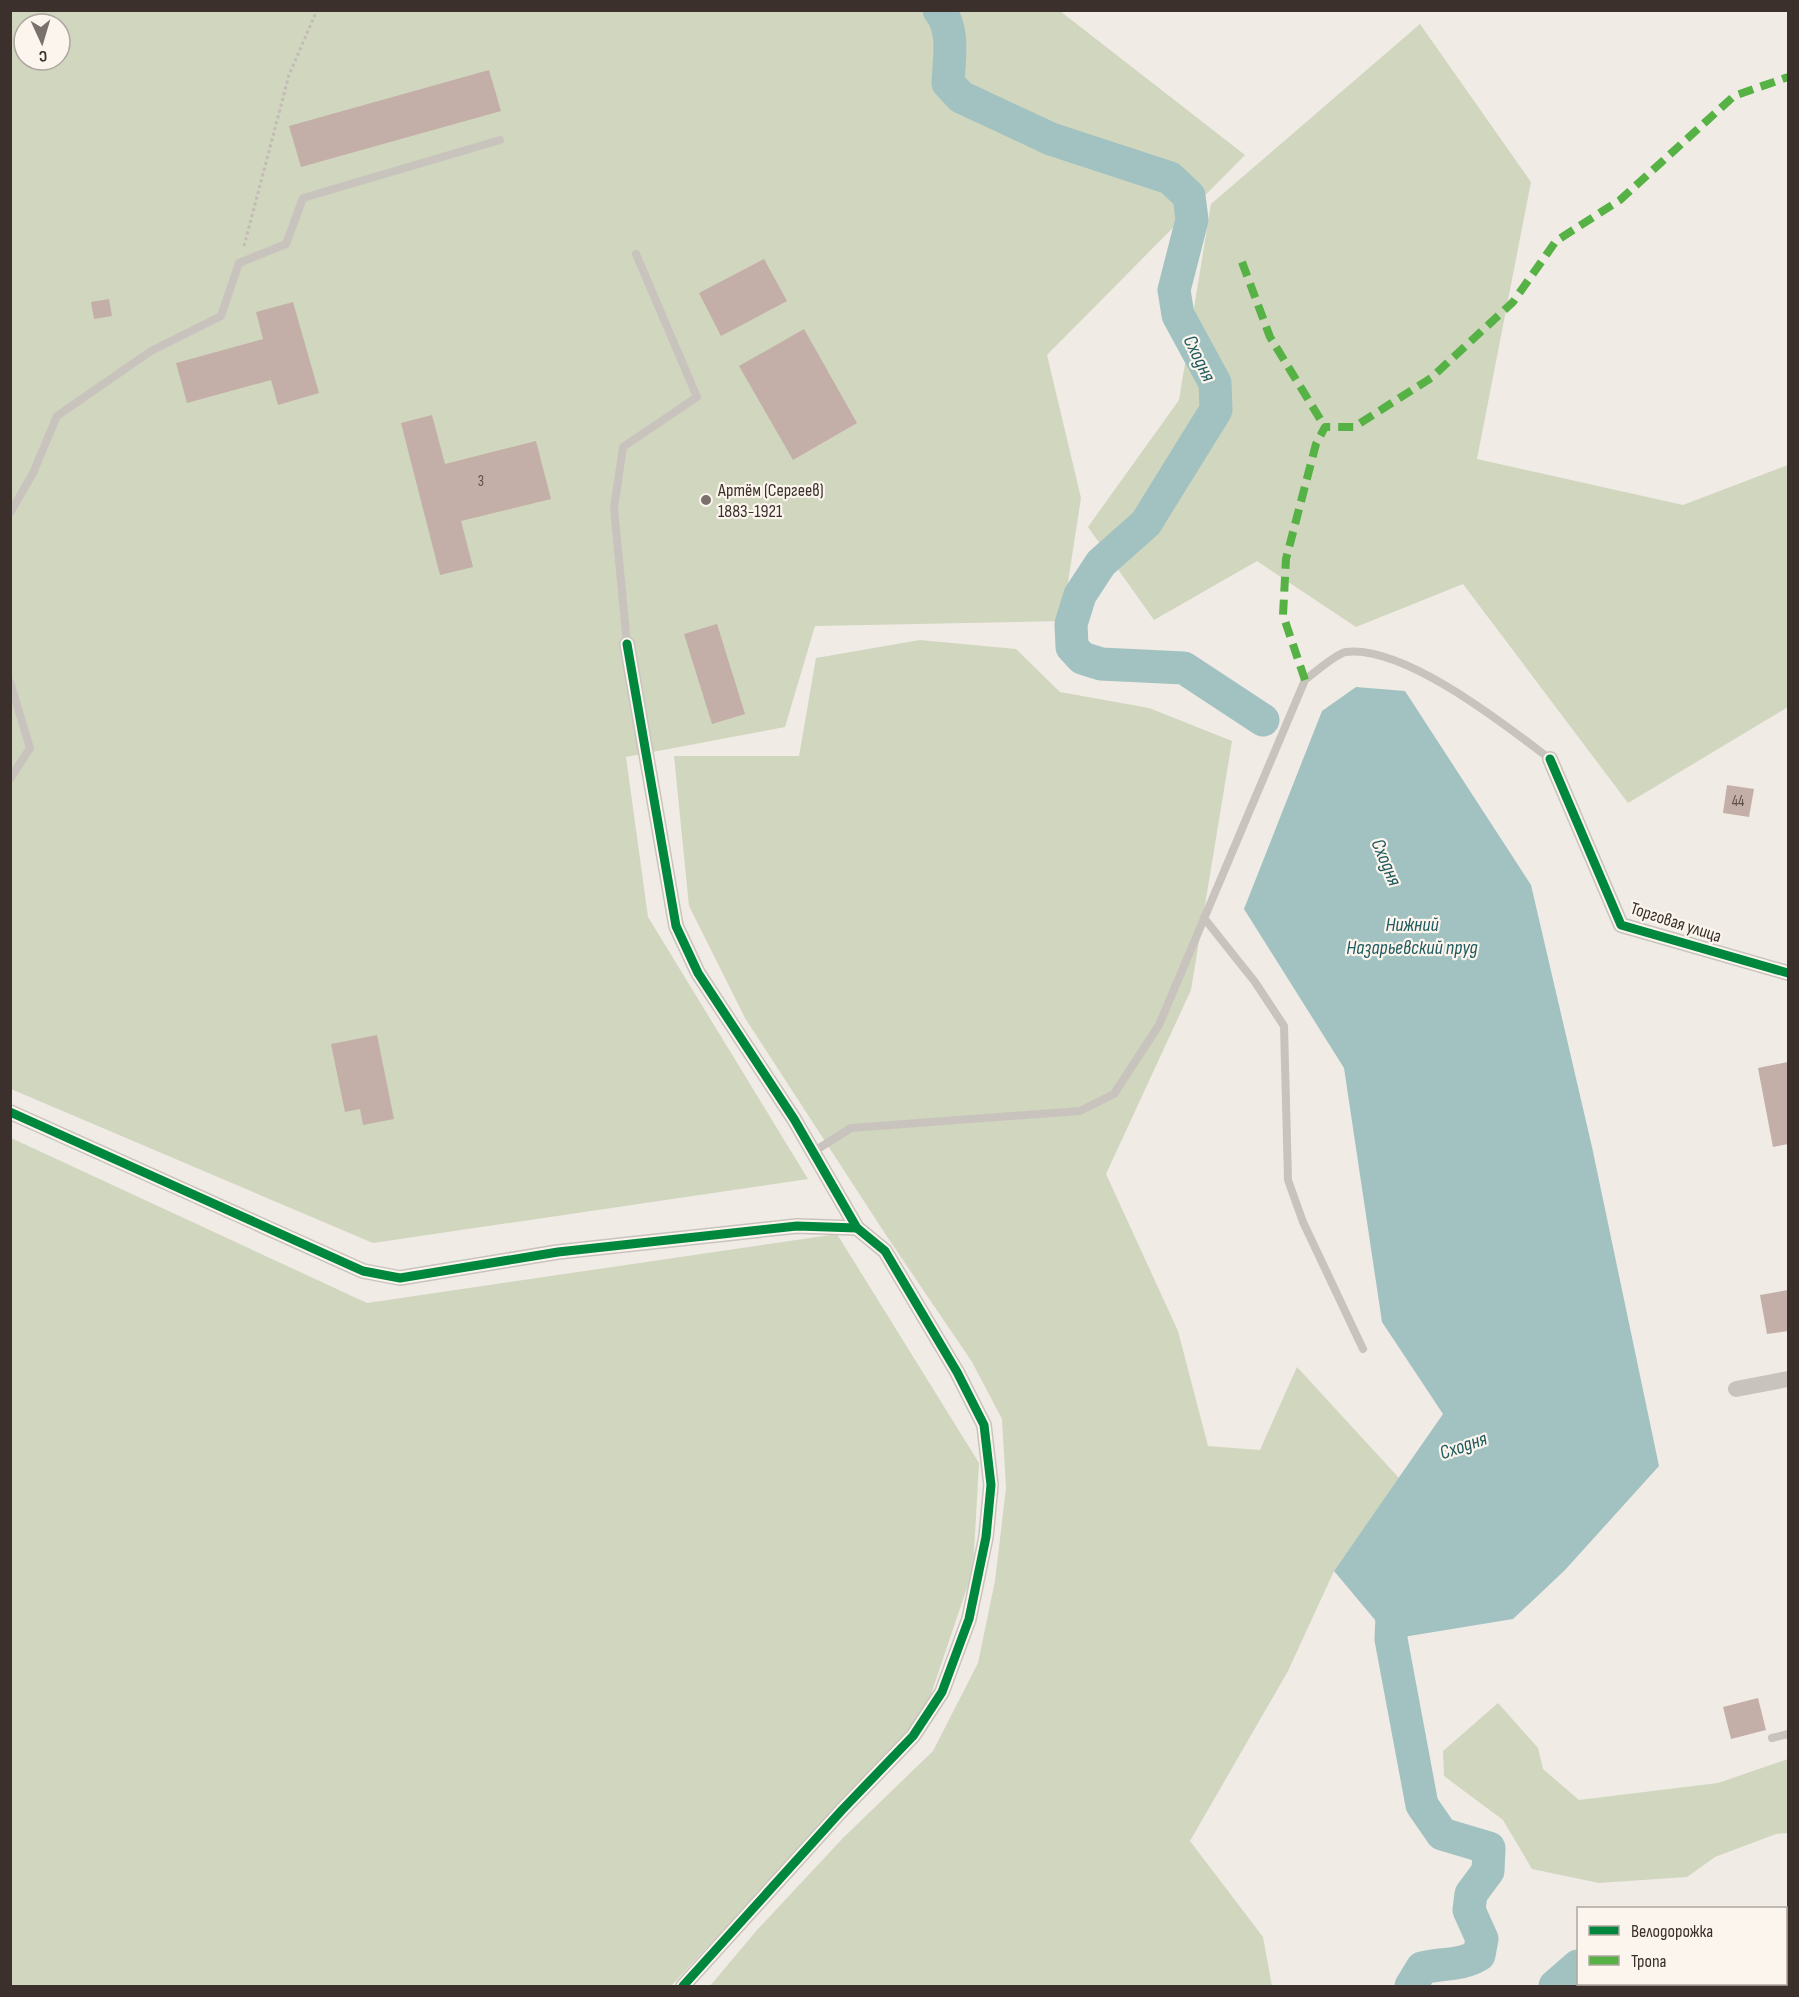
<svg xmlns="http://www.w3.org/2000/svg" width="1799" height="1997" viewBox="0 0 1799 1997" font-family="'Sofia Sans Condensed',sans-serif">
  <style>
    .green { fill: #d1d6bf; fill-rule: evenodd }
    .water { fill: #a1c2c1 }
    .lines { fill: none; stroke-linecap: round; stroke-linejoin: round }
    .river { stroke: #a1c2c1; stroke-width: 33 }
    .building { fill: #c3afa7 }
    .path { stroke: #c2bbb6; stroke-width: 3; stroke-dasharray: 3 3; stroke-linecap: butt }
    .service { stroke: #c9c3be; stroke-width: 8 }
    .minor { stroke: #c9c3be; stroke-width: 16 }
    .quiet { stroke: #57b246; stroke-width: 8; stroke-dasharray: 15 8; stroke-linecap: butt }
    .cycleway-casing { stroke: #fbf5ee; stroke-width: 13 }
    .cycleway { stroke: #00873e; stroke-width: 9 }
    .poi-dot { fill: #7a716c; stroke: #fbf5ee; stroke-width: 2 }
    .labels { text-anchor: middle; stroke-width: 4.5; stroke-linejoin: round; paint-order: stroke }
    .number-label { font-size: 15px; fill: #5d504a }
    .poi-label { font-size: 18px; fill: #3b302b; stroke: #fbf5ee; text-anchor: start }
    .street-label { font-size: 18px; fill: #3b302b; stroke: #fbf5ee }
    .water-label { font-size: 20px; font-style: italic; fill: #1f5a5e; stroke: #fbf5ee }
  </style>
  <rect width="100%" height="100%" fill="#f0ebe5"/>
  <g class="green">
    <path d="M10,11H1060L1245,155L1047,355L1081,498L1062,621L815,626L785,727L626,757L648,917L808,1179L373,1243L11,1089ZM24,24H60V60H24Z"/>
    <polygon points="1420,24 1531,182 1477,459 1683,505 1788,465 1788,707 1628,803 1463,584 1356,627 1257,561 1154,620 1088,527 1179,400 1211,204"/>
    <polygon points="920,640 1016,649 1060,692 1149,708 1232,741 1191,990 1106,1174 1178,1331 1208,1446 1260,1450 1297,1367 1399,1478 1334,1571 1288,1671 1190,1841 1263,1937 1272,1986 710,1986 757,1930 843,1838 933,1751 978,1663 995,1581 1006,1488 1002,1419 972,1362 884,1232 745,1018 689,906 674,756 799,756 816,658"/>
    <polygon points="11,1138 367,1303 837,1234 979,1463 973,1570 924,1715 671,1986 11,1986"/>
    <polygon points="1498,1703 1538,1748 1543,1769 1579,1800 1718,1783 1788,1759 1788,1833 1776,1834 1715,1857 1687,1877 1599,1883 1532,1869 1503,1820 1444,1776 1443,1751"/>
  </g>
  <polygon class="water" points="1356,687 1405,691 1531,885 1592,1147 1659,1466 1565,1570 1513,1619 1391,1639 1334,1571 1443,1414 1382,1322 1344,1068 1244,909 1322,711"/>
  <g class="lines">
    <g class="river">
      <path d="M939,10C955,29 949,59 948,83L961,97L1051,139L1170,178L1189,196L1192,220L1174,290L1178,315L1215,383L1216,410L1146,523L1101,563L1080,595L1071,624L1072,647L1082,658L1101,664L1184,668L1263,720"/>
      <path d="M1393,1594L1391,1639L1422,1805L1442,1834L1489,1848L1488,1871L1471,1894L1469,1910L1482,1939L1479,1955C1461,1966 1442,1963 1422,1968L1411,1986"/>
      <polyline points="1786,1977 1788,1973"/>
      <polyline points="1626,1984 1627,1986"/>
      <polyline points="1555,1986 1578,1966"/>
    </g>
  </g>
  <g class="building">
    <polygon points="489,70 501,111 301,167 289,126"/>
    <polygon points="764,259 787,301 721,336 699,293"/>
    <polygon points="109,299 112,316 94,319 91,302"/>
    <polygon points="293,302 319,393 278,405 271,380 187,403 176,363 263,339 256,312"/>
    <polygon points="804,329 857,423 793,460 739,366"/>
    <polygon points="432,415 445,464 536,441 551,499 461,521 473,567 440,575 401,423"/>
    <polygon points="717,624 745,714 712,724 684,634"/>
    <polygon points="1727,785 1754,789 1749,817 1723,813"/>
    <polygon points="377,1035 394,1119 363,1125 360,1109 345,1112 331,1044"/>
    <polygon points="1788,1062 1788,1144 1773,1147 1758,1068"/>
    <polygon points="1788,1290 1788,1331 1767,1334 1760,1295"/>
    <polygon points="1758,1698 1766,1730 1731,1739 1723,1707"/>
  </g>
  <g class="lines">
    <polyline class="path" points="244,246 289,75 317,10"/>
    <g class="service">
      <polyline points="10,513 33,473 57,416 151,351 221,316 239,263 286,244 303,198 500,140"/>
      <polyline points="627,644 614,508 623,447 697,397 636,254"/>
      <polyline points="10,682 30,748 10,779"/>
      <polyline points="1204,918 1255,982 1284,1026 1288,1180 1303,1222 1363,1349"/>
      <path d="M813,1152L851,1128L1080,1111L1114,1094L1159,1025L1305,680C1314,673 1337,653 1346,652C1404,645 1504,724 1550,759"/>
      <polyline points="1772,1738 1788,1734"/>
    </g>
    <g class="minor">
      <polyline points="627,644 676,926 698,973 794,1119 857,1228 885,1251 957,1372 984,1425 991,1485 986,1537 969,1619 942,1692 913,1736 842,1810 683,1986"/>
      <polyline points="1550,759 1621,925 1788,973"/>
      <polyline points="10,1112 363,1271 400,1278 558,1252 797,1226 857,1228"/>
      <polyline points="1736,1389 1788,1379"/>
    </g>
    <g class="quiet">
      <polyline points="1242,262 1270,337 1325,427"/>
      <polyline points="1305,680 1283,615 1286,559 1316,444 1325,427 1354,427 1431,378 1513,302 1556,241 1620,200 1734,96 1788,77"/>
    </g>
    <g class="cycleway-casing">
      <g id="cycleway">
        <polyline points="627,644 676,926 698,973 794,1119 857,1228 885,1251 957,1372 984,1425 991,1485 986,1537 969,1619 942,1692 913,1736 842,1810 683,1986"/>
        <polyline points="1550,759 1621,925 1788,973"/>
        <polyline points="10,1112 363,1271 400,1278 558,1252 797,1226 857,1228"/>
      </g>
    </g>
    <use href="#cycleway" class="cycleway"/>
  </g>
  <circle class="poi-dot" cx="706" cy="500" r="6"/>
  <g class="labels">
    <g class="number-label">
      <text x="481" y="486">3</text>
      <text x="1738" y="806">44</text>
    </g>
    <g class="poi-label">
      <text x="718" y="496">Артём (Сергеев)<tspan x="718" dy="21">1883-1921</tspan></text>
    </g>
    <g class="street-label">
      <text transform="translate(1676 922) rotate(18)" y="6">Торговая улица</text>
    </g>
    <g class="water-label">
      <text transform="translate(1200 358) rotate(64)" y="7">Сходня</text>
      <text transform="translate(1387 862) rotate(67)" y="7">Сходня</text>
      <text x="1412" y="931">Нижний<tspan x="1412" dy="23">Назарьевский пруд</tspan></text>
      <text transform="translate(1463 1445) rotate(-19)" y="7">Сходня</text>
    </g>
  </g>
  <rect width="1799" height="1997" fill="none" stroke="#3b302b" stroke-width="24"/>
  <rect x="1577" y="1907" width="210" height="78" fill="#fbf5ee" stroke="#aea6a0" stroke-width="1.5"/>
  <rect x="1589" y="1926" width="30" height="9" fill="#00873e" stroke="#aea6a0" stroke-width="1.5"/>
  <text x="1631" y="1937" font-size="18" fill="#3b302b">Велодорожка</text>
  <rect x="1589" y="1956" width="30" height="9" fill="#57b246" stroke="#aea6a0" stroke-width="1.5"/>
  <text x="1631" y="1967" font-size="18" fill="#3b302b">Тропа</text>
  <g transform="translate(42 42) rotate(176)"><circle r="28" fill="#fbf5ee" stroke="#aea6a0" stroke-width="1.5"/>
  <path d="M0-4.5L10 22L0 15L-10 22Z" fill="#7a716c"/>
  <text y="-9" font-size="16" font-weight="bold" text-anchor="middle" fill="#3b302b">С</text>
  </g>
</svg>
